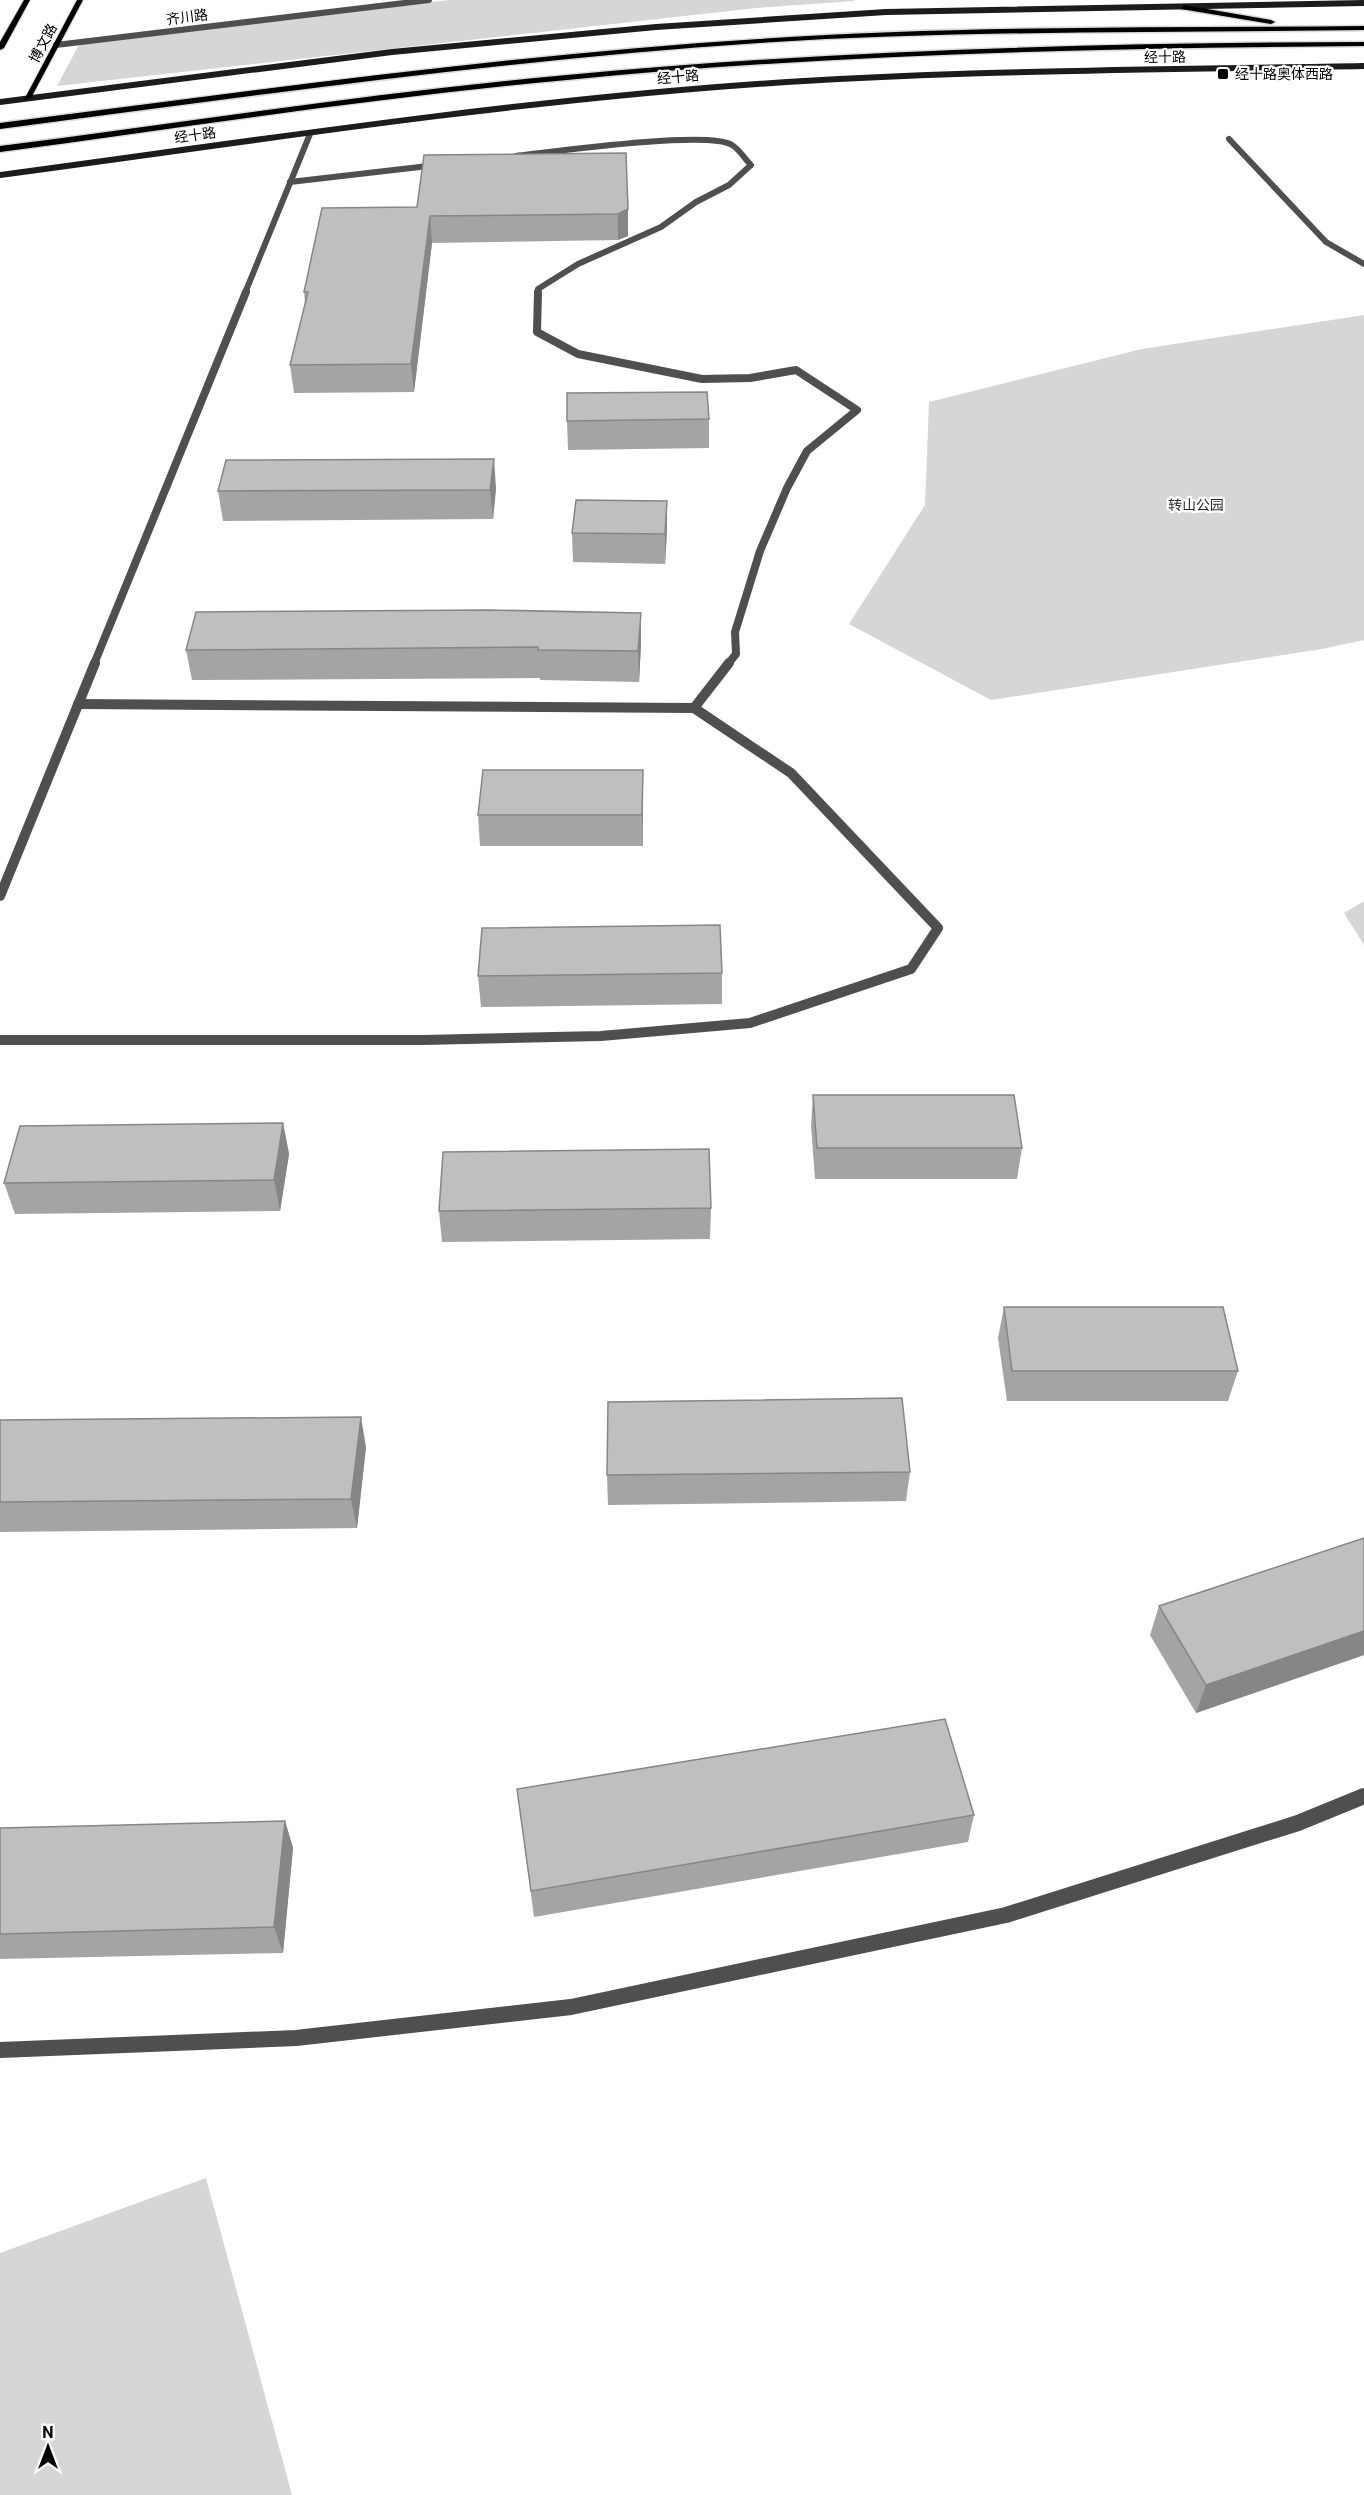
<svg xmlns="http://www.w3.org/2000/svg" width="1364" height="2495" viewBox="0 0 1364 2495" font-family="Roboto,'Noto Sans SC',sans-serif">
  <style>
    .green { fill: #d6d6d6 }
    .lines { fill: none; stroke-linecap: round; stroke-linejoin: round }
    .primary-casing { stroke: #dbdbdb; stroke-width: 2 }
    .trunk-casing { stroke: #dbdbdb; stroke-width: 3 }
    .service { stroke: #4f4f4f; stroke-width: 6 }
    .minor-far3 { stroke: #4f4f4f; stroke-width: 6 }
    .minor-far2 { stroke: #4f4f4f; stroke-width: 8 }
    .minor-far1 { stroke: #4f4f4f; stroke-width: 10 }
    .minor { stroke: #4f4f4f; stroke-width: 16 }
    .tertiary { stroke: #4f4f4f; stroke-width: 6 }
    .secondary { stroke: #1c1c1c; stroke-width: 6 }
    .primary { fill: #000; fill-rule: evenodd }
    .trunk { fill: #000; fill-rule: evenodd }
    .wall { fill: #a4a4a4 }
    .shaded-wall { fill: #868686 }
    .building { fill: #bfbfbf; stroke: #868686; stroke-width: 1.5 }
    .poi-dot { fill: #000; stroke: #fff; stroke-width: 2 }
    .labels { text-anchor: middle; stroke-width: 4.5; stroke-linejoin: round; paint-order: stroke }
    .far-street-label { font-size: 14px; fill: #000; stroke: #fff }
    .far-poi-label { font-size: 14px; fill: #000; stroke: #fff; text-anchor: start }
    .far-park-label { font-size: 14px; fill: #2d2d2d; stroke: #fff }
  </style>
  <rect width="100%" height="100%" fill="#fff"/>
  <g class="green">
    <polygon points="450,0 854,0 854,1 756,8 57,86 82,39"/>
    <polygon points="1364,315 1364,640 1322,649 991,700 849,624 925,505 929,402 1142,349"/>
    <polygon points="1364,901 1364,945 1344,913"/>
    <polygon points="206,2178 292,2495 0,2495 0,2253"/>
  </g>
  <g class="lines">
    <g class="primary-casing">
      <g id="primary">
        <polygon points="24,0 30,0 4,48 0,50 0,42"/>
        <polygon points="77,0 83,0 31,98 24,100"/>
      </g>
    </g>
    <g class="trunk-casing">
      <g id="trunk">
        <polygon points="1184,5 1271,20 1275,22 1271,24 1181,9"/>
        <path d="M1364,26V30C1162,33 960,30 759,43C505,60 252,96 0,129V123C252,91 505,55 759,39C960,25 1162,28 1364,26Z"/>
        <path d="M1364,42V46C1098,48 832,54 567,80C377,97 189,127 0,152V146C189,122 377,92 567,75C832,50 1098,43 1364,42Z"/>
      </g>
    </g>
    <polyline class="service" points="1229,139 1326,242 1364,264"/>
    <g class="minor-far3">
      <path d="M516,156C551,152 708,130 732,145C739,149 745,159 751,165L729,185L696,202L661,227L578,264L538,289V293"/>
      <polyline points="290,182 437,165"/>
      <polyline points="245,293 310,134"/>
    </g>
    <g class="minor-far2">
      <polyline points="538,292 537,332 578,354 702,379 750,378 796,370 857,410 807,451 787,488 760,551 735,632 736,654 728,664"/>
      <polyline points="94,664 246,292"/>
    </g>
    <g class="minor-far1">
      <polyline points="78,704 694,708"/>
      <polyline points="0,896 95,663"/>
      <polyline points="0,1040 423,1040 601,1036 750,1023 911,969 938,928 791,773 694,708 729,663"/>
    </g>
    <polyline class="minor" points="0,2050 296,2038 571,2007 1006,1915 1298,1823 1364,1796"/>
    <polyline class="tertiary" points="56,45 429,0"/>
    <g class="secondary">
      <polyline points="0,102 392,52 656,27 886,12 1364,3"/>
      <path d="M0,175C239,143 477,106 717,87C932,70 1148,70 1364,66"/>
    </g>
    <use href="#primary" class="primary"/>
    <use href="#trunk" class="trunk"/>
  </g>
  <g class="wall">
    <polygon points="626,153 628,236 618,240 432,243 414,392 294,393 290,365 305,303 304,292 417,207"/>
    <polygon points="709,419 709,448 568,450 567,421"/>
    <polygon points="496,488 493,519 223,521 218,491"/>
    <polygon points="667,501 667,530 665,564 573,562 572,533"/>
    <polygon points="641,644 639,682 540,680 540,678 192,680 186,650"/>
    <polygon points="643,770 643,846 480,846 478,815"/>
    <polygon points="722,973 722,1004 481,1007 478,976"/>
    <polygon points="813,1095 1022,1148 1017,1179 815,1179 811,1126"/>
    <polygon points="283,1123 289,1154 280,1211 15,1214 4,1183"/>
    <polygon points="711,1208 710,1239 442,1242 439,1211"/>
    <polygon points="1004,1307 1238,1371 1228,1401 1007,1401 998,1338"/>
    <polygon points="0,1420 366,1447 357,1528 0,1532"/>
    <polygon points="910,1472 906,1501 608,1505 607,1475"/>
    <polygon points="1364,1538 1364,1655 1196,1713 1150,1635 1159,1606"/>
    <polygon points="517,1789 974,1815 968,1842 534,1917"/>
    <polygon points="285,1821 293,1848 283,1953 0,1959 0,1828"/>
  </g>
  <g class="shaded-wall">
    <polygon points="628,209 628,236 618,240 618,214"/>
    <polygon points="430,216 432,243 414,392 411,364"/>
    <polygon points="494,459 496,488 493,519 490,490"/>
    <polygon points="667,501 667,530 665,564 665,534"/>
    <polygon points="641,613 641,644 639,682 638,651"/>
    <polygon points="643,770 643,846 642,815"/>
    <polygon points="283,1123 289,1154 280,1211 274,1180"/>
    <polygon points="361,1417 366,1447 357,1528 351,1499"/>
    <polygon points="1364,1631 1364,1655 1196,1713 1206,1685"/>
    <polygon points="285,1821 293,1848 283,1953 274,1927"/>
  </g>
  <g class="building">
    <polygon points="626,153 628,209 618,214 430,216 411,364 290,365 308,292 304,292 322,208 417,207 424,155"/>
    <polygon points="707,392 709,419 567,421 567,393"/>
    <polygon points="494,459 490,490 218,491 226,460"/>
    <polygon points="576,500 667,501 665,534 572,533"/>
    <polygon points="489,610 641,613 638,651 538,650 538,647 186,650 196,612"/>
    <polygon points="483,770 643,770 642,815 478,815"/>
    <polygon points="720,925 722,973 478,976 482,928"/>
    <polygon points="813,1095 1014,1095 1022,1148 817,1148"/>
    <polygon points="283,1123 274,1180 4,1183 20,1126"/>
    <polygon points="709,1149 711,1208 439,1211 443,1152"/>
    <polygon points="1004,1307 1223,1307 1238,1371 1012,1371"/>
    <polygon points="902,1398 910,1472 607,1475 608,1402"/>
    <polygon points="361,1417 351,1499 0,1502 0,1420"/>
    <polygon points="1364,1538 1364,1631 1206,1685 1159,1606"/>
    <polygon points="945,1719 974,1815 531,1891 517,1789"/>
    <polygon points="285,1821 274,1927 0,1934 0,1828"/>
  </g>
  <rect class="poi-dot" x="1217" y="68" width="12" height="12" rx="3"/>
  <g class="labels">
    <g class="far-street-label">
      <text transform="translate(187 17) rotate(-7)" y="5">齐川路</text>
      <text transform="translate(43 43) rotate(-62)" y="5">博文路</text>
      <text transform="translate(1165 57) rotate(-1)" y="5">经十路</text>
      <text transform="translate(678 77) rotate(-5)" y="5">经十路</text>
      <text transform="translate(195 135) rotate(-8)" y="5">经十路</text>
    </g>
    <g class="far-poi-label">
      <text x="1235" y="79">经十路奥体西路</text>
    </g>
    <g class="far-park-label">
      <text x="1196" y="510">转山公园</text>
    </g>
  </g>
  <g transform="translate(48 2447)" stroke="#ffffff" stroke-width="4.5" paint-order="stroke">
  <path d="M0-4.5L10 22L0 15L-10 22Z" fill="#000000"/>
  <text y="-9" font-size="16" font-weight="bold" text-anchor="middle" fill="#000000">N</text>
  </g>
</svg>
